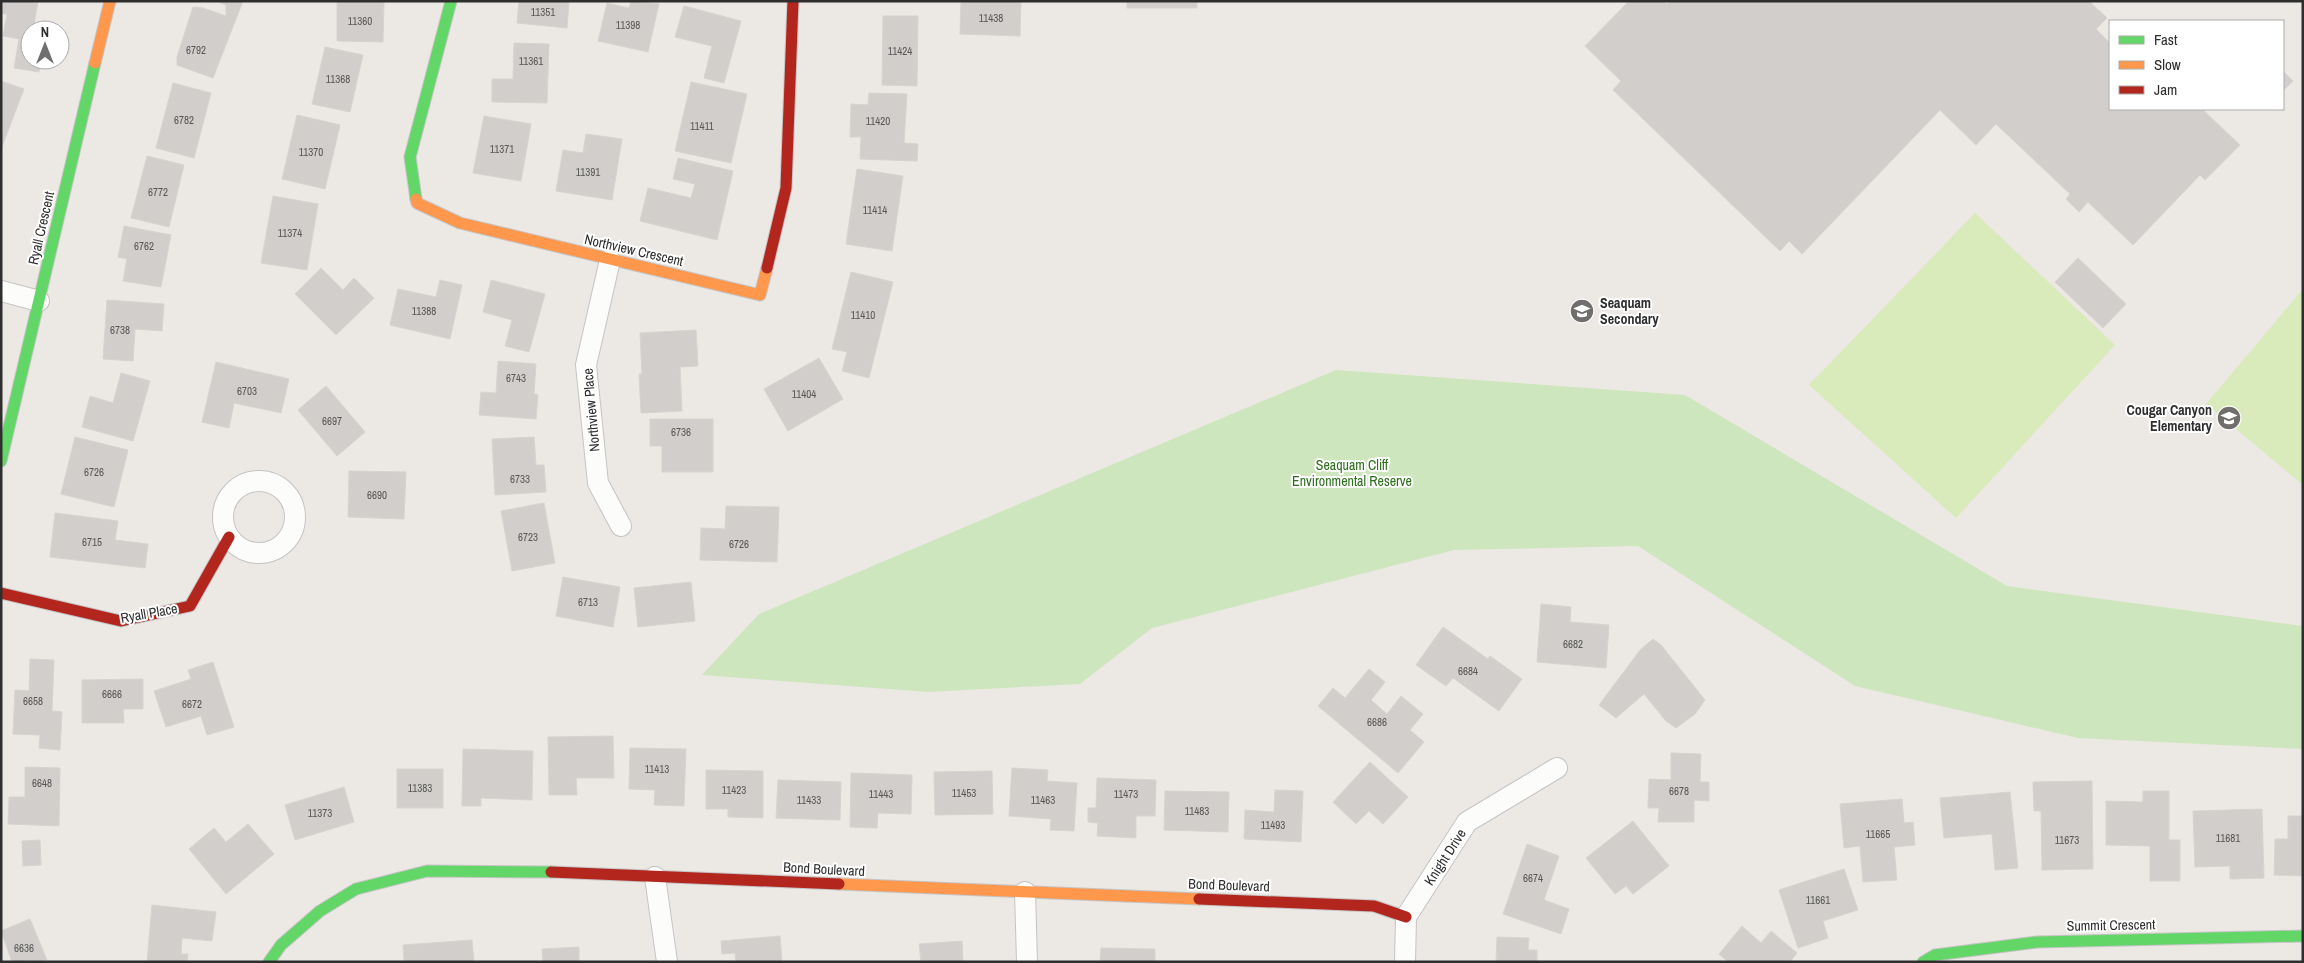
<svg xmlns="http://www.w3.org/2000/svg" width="2304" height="963" viewBox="0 0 2304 963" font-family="'Archivo Narrow',sans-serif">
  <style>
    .green { fill: #cee6be }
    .pitch { fill: #d9eabb }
    .building { fill: #d1cecb; stroke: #d7d4d0 }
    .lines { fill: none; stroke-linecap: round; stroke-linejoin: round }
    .street-casing { stroke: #c5c4c5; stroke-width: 22 }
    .fast-casing { stroke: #c5c4c5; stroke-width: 13 }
    .slow-casing { stroke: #c5c4c5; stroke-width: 13 }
    .jam-casing { stroke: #c5c4c5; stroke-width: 13 }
    .street { stroke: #fcfcfb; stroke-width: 20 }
    .fast { stroke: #63d668; stroke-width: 11 }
    .slow { stroke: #ff974d; stroke-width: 11 }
    .jam { stroke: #b3261e; stroke-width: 11 }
    .labels { text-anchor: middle; stroke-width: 4; stroke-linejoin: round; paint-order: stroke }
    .number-label { font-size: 11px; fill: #585857 }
    .street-label { font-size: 14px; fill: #2e2e2e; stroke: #fff }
    .poi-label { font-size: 14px; font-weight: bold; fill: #2e2e2e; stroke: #fff; text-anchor: start }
    .park-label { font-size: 14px; fill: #2c6e1b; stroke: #fff }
  </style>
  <rect width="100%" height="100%" fill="#ece8e4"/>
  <polygon class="green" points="1336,370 1685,395 2007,586 2303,626 2303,749 2078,738 1855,686 1638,546 1454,550 1152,628 1080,684 928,692 702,675 759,614"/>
  <g class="pitch">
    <polygon points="1975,213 2115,345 1956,518 1809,385"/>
    <polygon points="2303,289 2303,485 2206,404"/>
  </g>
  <g class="building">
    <polygon points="1,1 38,2 33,30 30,30 30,60 41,60 39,72 14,68 19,39 3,36 7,14 1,14"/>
    <polygon points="216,1 243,1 213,78 177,65 177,57 193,7 203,8 226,16 226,5"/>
    <polygon points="337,1 384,1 383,42 337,41"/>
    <polygon points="519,1 569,1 567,28 517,23"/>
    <polygon points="631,1 659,4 648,52 598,41 607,3 629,8"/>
    <polygon points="961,1 1021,1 1020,36 960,34"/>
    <rect x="1127" y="1" width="70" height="7"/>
    <polygon points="1629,1 1663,1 1667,4 1670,1 2089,1 2107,18 2096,29 2110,43 2110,109 2202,109 2240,145 2205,180 2200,175 2133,245 2088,202 2079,212 2066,199 2070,194 1996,124 1976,145 1940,110 1802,254 1789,241 1780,251 1613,90 1621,81 1585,46"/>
    <polygon points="684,6 741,21 724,83 704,78 712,46 675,37"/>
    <polygon points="883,16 918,16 917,86 882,85"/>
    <polygon points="514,43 549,44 547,103 492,102 492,79 513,79"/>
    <polygon points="325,47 363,55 350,112 312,104"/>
    <polygon points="2283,71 2293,81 2283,91"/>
    <polygon points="1,81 24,89 1,149"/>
    <polygon points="691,82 747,94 731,163 675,151"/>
    <polygon points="173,83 211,93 194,158 156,148"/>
    <polygon points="869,93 907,94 904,143 918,144 917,161 860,159 861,137 850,137 851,104 868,105"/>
    <polygon points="297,115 340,125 325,189 282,179"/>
    <polygon points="484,116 531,124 521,181 473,173"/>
    <polygon points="586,134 622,139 612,200 556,191 563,150 583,153"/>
    <polygon points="147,156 184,165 169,227 131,218"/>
    <polygon points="678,158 733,171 717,240 640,221 648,188 691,198 695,184 673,179"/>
    <polygon points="857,169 903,176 892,251 846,244"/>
    <polygon points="273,196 318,204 307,270 261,263"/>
    <polygon points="124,226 171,235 161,287 123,281 127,259 118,257"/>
    <polygon points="2078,258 2126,304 2103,328 2055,282"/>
    <polygon points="321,268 343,290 354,278 374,298 336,335 295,294"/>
    <polygon points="851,272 893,282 869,378 842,371 847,352 832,349"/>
    <polygon points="440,280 462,285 450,339 390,325 398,289 436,297"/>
    <polygon points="491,280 545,294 529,352 505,346 512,320 483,312"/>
    <polygon points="107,300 164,304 162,331 135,329 133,361 103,359"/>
    <polygon points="696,330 698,366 680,367 682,411 641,413 639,374 642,374 640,333"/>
    <polygon points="819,358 843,399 788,431 764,389"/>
    <polygon points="498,361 536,364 534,394 538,395 536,419 479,415 481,392 496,393"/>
    <polygon points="216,362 289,379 281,413 234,403 229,428 202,422"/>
    <polygon points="121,373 150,381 133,441 82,427 90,396 113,403"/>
    <polygon points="326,386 365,432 337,456 298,410"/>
    <polygon points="650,419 713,419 713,472 662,472 662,446 650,446"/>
    <polygon points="75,437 128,450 114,507 61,494"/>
    <polygon points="534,437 536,465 544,465 546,492 495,495 492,439"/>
    <polygon points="349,471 406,472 404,519 348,517"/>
    <polygon points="544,503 555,563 512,571 501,511"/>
    <polygon points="726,506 779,507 777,562 700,560 701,528 725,529"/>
    <polygon points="55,513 118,521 115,540 148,544 145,568 50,557"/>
    <polygon points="563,577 620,587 613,627 556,616"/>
    <polygon points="691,582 695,621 638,627 634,588"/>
    <polygon points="1541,604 1571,607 1570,622 1609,625 1606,668 1537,662"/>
    <polygon points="1443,627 1488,659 1490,656 1522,679 1499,711 1453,678 1446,686 1416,665"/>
    <polygon points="1653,639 1661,645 1705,700 1695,714 1676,728 1666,721 1644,694 1616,718 1599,705 1641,649"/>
    <polygon points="30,659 54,660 52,711 62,712 60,750 39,748 40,735 13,734 15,690 29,691"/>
    <polygon points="213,662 234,727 207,735 201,716 166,727 154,691 191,679 188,670"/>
    <polygon points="1369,669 1385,682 1371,700 1387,714 1401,696 1423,714 1410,730 1424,742 1398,773 1318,706 1333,688 1345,698"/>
    <polygon points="143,679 143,709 123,709 124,723 82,723 82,680"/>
    <polygon points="613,736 614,778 576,778 577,795 549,795 548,737"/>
    <polygon points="630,748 686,749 684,806 654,805 655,790 629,789"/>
    <polygon points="463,749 533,751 532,800 481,798 481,806 462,806"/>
    <polygon points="1671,753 1701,754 1700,782 1709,782 1709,801 1694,800 1694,822 1658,822 1659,808 1648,808 1649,779 1671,780"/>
    <polygon points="1370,762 1408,797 1383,824 1369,811 1356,824 1333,802"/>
    <polygon points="25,767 60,768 59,826 8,824 9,797 25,797"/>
    <polygon points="1012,768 1048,770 1047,781 1077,783 1074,831 1050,830 1051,819 1009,816"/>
    <rect x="397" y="769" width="46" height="39"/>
    <polygon points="706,770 763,771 763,818 728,817 728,809 706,809"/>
    <polygon points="992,771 993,814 935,815 934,772"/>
    <polygon points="851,773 912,775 911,814 878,813 877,828 850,827"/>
    <polygon points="1097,778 1156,780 1155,816 1136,816 1136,838 1097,836 1098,823 1088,822 1088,808 1096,808"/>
    <polygon points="778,780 841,782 840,820 776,818"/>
    <polygon points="2092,781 2093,869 2042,870 2041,811 2034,811 2033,782"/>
    <polygon points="344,787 354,822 295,840 285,805"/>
    <polygon points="1275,790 1303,791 1301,842 1244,839 1245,810 1274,812"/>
    <polygon points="1165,791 1229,792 1228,832 1164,830"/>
    <polygon points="2143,791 2169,791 2169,840 2180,840 2180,881 2150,881 2150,846 2106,845 2106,801 2143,802"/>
    <polygon points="2010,792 2018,868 1995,870 1992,834 1944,838 1940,798"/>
    <polygon points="1902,799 1904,823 1913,822 1915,845 1894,847 1897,880 1863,882 1860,846 1844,848 1840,804"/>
    <polygon points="2262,809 2264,878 2230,879 2230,866 2195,867 2193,811"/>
    <polygon points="2288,816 2303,816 2303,876 2274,875 2275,839 2288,839"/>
    <polygon points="1633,821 1669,866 1633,894 1626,886 1615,894 1586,858"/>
    <polygon points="248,824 274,854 226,894 189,849 214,828 226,842"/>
    <polygon points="40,840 41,865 23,866 22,841"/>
    <polygon points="1527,844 1559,856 1544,900 1569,909 1561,934 1503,914"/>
    <polygon points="1844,869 1858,910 1823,921 1828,938 1798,948 1779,890"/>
    <polygon points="152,905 216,912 212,941 182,938 181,954 188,954 187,962 147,962"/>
    <polygon points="30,919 47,960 12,962 1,931"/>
    <polygon points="1742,926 1761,943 1771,931 1797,953 1790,962 1728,962 1719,954"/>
    <polygon points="780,936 782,962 736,962 735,953 722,954 721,941"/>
    <polygon points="1497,937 1529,938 1528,950 1537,950 1537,962 1496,962"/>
    <polygon points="472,940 474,962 404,962 403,945"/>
    <polygon points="962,941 963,962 921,962 919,944"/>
    <polygon points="579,947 579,962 543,962 542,949"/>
    <polygon points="1101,948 1155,949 1155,962 1100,962"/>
  </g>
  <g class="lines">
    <g class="street-casing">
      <g id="street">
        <polyline points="610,260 586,365 598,483 621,526"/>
        <polyline points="1,291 39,301"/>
        <circle cx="259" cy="517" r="36"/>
        <polyline points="655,877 667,962"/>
        <polyline points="1025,892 1027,962"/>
        <polyline points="1405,962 1406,917 1467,822 1557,768"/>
      </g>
    </g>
    <g class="fast-casing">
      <g id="fast">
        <polyline points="416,199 410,157 451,1"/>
        <polyline points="1,461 95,63"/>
        <polyline points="269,962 281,945 320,911 356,889 427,871 551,872"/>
        <polyline points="1923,962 1935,955 2037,942 2303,936"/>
      </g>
    </g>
    <g class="slow-casing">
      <g id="slow">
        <polyline points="95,63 110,1"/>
        <polyline points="416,199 417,203 460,223 760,295 767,268"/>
        <polyline points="839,884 1199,899"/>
      </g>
    </g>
    <g class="jam-casing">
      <g id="jam">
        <polyline points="767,268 786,188 793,1"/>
        <polyline points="1,593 121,621 190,606 229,537"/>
        <polyline points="551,872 839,884"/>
        <polyline points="1199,899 1374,906 1406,917"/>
      </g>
    </g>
    <use href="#street" class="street"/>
    <use href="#fast" class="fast"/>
    <use href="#slow" class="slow"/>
    <use href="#jam" class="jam"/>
  </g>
  <defs>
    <g id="school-disc" transform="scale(1.25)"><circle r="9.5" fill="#706f6e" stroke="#fff"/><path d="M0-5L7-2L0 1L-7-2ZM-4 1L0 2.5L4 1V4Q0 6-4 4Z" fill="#fff"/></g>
  </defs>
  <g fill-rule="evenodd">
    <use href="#school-disc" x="1582" y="311"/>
    <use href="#school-disc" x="2229" y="418"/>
  </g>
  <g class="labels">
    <g class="number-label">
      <text x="543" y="16">11351</text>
      <text x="991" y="22">11438</text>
      <text x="360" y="25">11360</text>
      <text x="628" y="29">11398</text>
      <text x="196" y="54">6792</text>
      <text x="900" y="55">11424</text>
      <text x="531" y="65">11361</text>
      <text x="338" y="83">11368</text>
      <text x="184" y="124">6782</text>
      <text x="878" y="125">11420</text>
      <text x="702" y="130">11411</text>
      <text x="502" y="153">11371</text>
      <text x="311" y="156">11370</text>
      <text x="588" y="176">11391</text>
      <text x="158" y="196">6772</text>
      <text x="875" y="214">11414</text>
      <text x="290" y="237">11374</text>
      <text x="144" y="250">6762</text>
      <text x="424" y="315">11388</text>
      <text x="863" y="319">11410</text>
      <text x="120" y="334">6738</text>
      <text x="516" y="382">6743</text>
      <text x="247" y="395">6703</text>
      <text x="804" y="398">11404</text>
      <text x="332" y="425">6697</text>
      <text x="681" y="436">6736</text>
      <text x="94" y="476">6726</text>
      <text x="520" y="483">6733</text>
      <text x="377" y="499">6690</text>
      <text x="528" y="541">6723</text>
      <text x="92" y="546">6715</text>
      <text x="739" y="548">6726</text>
      <text x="588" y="606">6713</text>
      <text x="1573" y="648">6682</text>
      <text x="1468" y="675">6684</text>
      <text x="112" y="698">6666</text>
      <text x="33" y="705">6658</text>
      <text x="192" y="708">6672</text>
      <text x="1377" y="726">6686</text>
      <text x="657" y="773">11413</text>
      <text x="42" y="787">6648</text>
      <text x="420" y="792">11383</text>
      <text x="734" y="794">11423</text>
      <text x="1679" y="795">6678</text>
      <text x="964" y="797">11453</text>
      <text x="881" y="798">11443</text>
      <text x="1126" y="798">11473</text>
      <text x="809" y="804">11433</text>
      <text x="1043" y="804">11463</text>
      <text x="1197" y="815">11483</text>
      <text x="320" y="817">11373</text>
      <text x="1273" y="829">11493</text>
      <text x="1878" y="838">11665</text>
      <text x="2228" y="842">11681</text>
      <text x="2067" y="844">11673</text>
      <text x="1533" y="882">6674</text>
      <text x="1818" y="904">11661</text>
      <text x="24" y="952">6636</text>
    </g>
    <g class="street-label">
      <text transform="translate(41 228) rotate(-77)" y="5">Ryall Crescent</text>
      <text transform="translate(634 250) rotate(13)" y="5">Northview Crescent</text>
      <text transform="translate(591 410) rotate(-95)" y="5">Northview Place</text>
      <text transform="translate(149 613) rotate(-10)" y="5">Ryall Place</text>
      <text transform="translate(1445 857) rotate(-57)" y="5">Knight Drive</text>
      <text transform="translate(824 869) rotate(3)" y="5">Bond Boulevard</text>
      <text transform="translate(1229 885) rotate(2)" y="5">Bond Boulevard</text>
      <text transform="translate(2111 925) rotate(-1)" y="5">Summit Crescent</text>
    </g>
    <g class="poi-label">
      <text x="1600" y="308">Seaquam<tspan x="1600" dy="16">Secondary</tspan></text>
      <text x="2212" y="415" text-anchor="end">Cougar Canyon<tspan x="2212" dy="16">Elementary</tspan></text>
    </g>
    <g class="park-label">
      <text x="1352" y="470">Seaquam Cliff<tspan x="1352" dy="16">Environmental Reserve</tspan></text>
    </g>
  </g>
  <rect width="2304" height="963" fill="none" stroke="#2e2e2e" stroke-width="5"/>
  <rect x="2109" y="20" width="175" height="90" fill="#ffffff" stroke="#ababab"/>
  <rect x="2119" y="36" width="25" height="8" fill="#63d668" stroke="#ababab"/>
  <text x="2154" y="45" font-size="15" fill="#2e2e2e">Fast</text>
  <rect x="2119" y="61" width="25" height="8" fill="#ff974d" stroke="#ababab"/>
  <text x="2154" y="70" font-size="15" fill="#2e2e2e">Slow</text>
  <rect x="2119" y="86" width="25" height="8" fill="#b3261e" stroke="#ababab"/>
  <text x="2154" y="95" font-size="15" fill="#2e2e2e">Jam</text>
  <g transform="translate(45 45)"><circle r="24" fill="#ffffff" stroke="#ababab"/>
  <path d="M0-4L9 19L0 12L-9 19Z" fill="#706f6e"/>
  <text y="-8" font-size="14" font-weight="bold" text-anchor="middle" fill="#2e2e2e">N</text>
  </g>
</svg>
